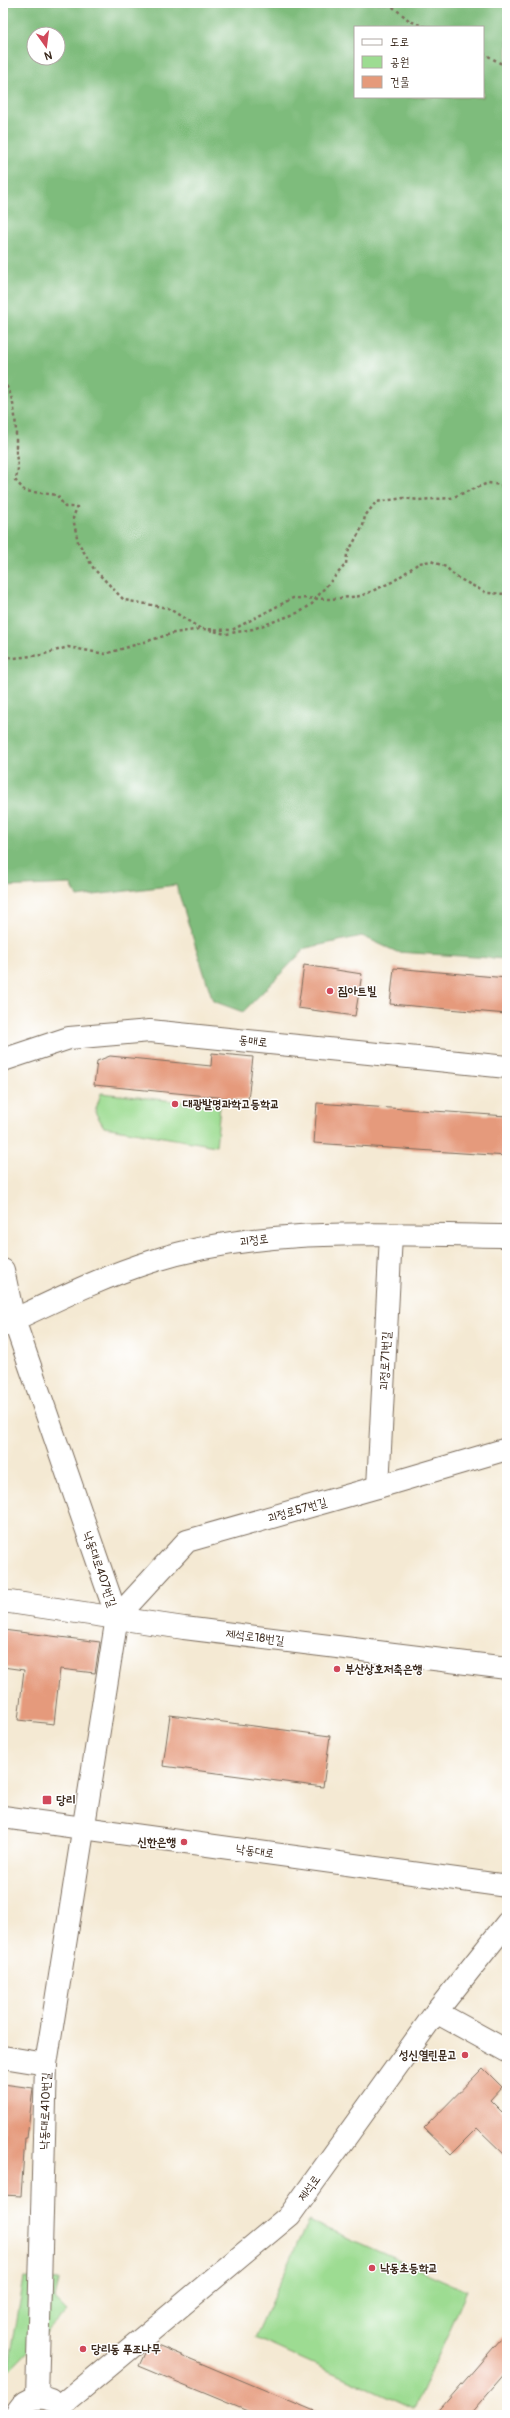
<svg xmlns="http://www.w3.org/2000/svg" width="510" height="2418" viewBox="0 0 510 2418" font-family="Pangolin,'Poor Story',sans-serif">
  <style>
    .green { fill: #9ddc92; stroke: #6c8358 }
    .forest { fill: #7ebc7c; stroke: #5c734d; fill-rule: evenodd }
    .building { fill: #e59a7b }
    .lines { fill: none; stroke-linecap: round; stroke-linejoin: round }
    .minor-casing { stroke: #7c6d5d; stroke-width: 24 }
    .major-casing { stroke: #7c6d5d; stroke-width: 24 }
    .path { stroke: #7c6d5d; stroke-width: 2.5; stroke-dasharray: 3 3; stroke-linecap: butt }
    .minor { stroke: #fff; stroke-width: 22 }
    .major { stroke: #fff; stroke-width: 22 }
    .poi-dot { fill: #d1495b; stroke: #fff; stroke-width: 1.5 }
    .labels { text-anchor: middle; stroke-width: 3; stroke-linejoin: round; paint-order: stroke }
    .poi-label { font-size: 12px; font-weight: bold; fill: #3b2a1e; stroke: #fff; text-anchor: start }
    .street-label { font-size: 12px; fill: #3b2a1e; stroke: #fff }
  </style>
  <rect width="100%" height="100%" fill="#fff"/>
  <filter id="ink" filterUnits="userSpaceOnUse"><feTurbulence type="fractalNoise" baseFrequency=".025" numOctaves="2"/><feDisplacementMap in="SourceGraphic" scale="8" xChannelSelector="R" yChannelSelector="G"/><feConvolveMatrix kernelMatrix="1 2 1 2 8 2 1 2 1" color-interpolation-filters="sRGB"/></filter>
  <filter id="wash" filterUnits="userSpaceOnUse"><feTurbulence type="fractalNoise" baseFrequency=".012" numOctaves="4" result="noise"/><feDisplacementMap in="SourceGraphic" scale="16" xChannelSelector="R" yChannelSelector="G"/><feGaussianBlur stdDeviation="0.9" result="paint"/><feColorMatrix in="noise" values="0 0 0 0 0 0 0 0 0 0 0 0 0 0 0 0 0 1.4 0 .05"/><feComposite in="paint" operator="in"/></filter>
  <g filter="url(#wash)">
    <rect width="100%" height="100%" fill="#f4e9d3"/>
    <g class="green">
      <polygon points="101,1093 220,1106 216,1146 104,1127 95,1112"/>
      <polygon points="308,2220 467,2291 414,2409 255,2338"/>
      <polygon points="24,2278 59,2281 55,2299 67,2311 8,2372"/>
    </g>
    <path class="forest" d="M3,3H507V959L397,952L362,936L306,948L243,1012L213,1001L176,885L77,897L71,884L3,887ZM355,27H483V97H355ZM34,34H58V58H34Z"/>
    <g id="blocks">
      <g class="building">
        <polygon points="304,965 362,974 355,1016 298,1008"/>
        <polygon points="394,968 507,978 507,1014 390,1004"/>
        <polygon points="212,1053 253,1057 248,1100 94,1085 97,1061 110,1056 211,1066"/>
        <polygon points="317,1103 507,1116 507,1156 314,1143"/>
        <polygon points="3,1630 100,1642 95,1673 60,1669 54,1724 18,1720 24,1670 3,1667"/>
        <polygon points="170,1715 330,1736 323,1787 163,1766"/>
        <polygon points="483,2068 502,2087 490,2100 507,2117 507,2157 477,2128 451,2154 424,2128"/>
        <polygon points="3,2084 33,2088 27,2138 25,2138 21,2196 3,2195"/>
        <polygon points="507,2332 507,2371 469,2415 435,2415"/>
        <polygon points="155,2344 324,2415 257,2415 139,2366 145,2353"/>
      </g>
    </g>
  </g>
  <g filter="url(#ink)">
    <use href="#blocks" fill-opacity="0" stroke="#7c6d5d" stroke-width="1"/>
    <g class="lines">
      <g class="minor-casing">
        <g id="minor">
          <polyline points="3,1060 69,1038 150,1031 507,1067"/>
          <polyline points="3,1270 14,1320 117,1617 46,2064 37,2397"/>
          <polyline points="378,1487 391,1235"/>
          <polyline points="3,1601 184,1628 507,1668"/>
          <polyline points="117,1617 187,1541 378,1487 507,1449"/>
          <polyline points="436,2012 507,2051"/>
          <polyline points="3,2057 46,2064"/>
          <polyline points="61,2406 290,2215 436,2012 507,1923"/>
          <path d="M16,2415C21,2400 38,2394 51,2400"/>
        </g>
      </g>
      <g class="major-casing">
        <g id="major">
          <path d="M3,1325C52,1302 101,1277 153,1261C267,1225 389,1235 507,1236"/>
          <polyline points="3,1817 507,1886"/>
        </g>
      </g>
      <g class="path">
        <polyline points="388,3 410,21 425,27"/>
        <polyline points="483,53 507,67"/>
        <path d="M3,381C17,399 16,428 16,450C16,463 21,466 15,480L25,491L57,495L65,507H77L73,518L78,542L94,569L124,600L168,608L201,629L232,630L293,598L330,599L361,596L394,581L419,563L431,561L446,567L456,577L487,593L507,594"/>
        <polyline points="209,630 226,634 253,629 300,612 312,604 321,592 346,564 347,554 363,526 365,516 376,502 404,498 418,500 451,498 488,483 507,486"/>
        <polyline points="3,656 14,658 41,655 68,647 105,654 174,633 201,629"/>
      </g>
      <use href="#minor" class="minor"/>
      <use href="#major" class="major"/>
    </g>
  </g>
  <g class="poi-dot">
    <circle cx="330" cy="991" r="4"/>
    <circle cx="175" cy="1104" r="4"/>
    <circle cx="337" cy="1669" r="4"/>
    <rect x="42" y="1795" width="10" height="10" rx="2"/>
    <circle cx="184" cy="1842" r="4"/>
    <circle cx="465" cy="2055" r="4"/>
    <circle cx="372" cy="2268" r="4"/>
    <circle cx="83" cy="2349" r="4"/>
  </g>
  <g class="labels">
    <g class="poi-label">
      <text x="338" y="995">짐아트빌</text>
      <text x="183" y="1108">대광발명과학고등학교</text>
      <text x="345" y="1673">부산상호저축은행</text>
      <text x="56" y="1804">당리</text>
      <text x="176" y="1846" text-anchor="end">신한은행</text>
      <text x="457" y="2059" text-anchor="end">성신열린문고</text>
      <text x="380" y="2272">낙동초등학교</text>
      <text x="91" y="2353">당리동 푸조나무</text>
    </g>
    <g class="street-label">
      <text transform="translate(253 1041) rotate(6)" y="4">동매로</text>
      <text transform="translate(254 1240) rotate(-7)" y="4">괴정로</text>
      <text transform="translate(385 1361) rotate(-87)" y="4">괴정로71번길</text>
      <text transform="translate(297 1510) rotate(-16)" y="4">괴정로57번길</text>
      <text transform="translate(100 1569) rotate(71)" y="4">낙동대로407번길</text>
      <text transform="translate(255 1637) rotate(7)" y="4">제석로18번길</text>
      <text transform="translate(255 1851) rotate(8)" y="4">낙동대로</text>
      <text transform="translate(45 2111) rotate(-88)" y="4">낙동대로410번길</text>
      <text transform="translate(309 2188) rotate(-54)" y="4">제석로</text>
    </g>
  </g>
  <rect width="510" height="2418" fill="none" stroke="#fff" stroke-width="16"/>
  <rect x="354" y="26" width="130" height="72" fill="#ffffff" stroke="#b1aaa5"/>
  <rect x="362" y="39" width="20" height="6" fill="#ffffff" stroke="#b1aaa5"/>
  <text x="390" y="46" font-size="12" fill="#3b2a1e">도로</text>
  <rect x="362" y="56" width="20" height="12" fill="#9ddc92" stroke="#b1aaa5"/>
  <text x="390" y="66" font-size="12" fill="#3b2a1e">공원</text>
  <rect x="362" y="76" width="20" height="12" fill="#e59a7b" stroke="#b1aaa5"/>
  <text x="390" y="86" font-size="12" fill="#3b2a1e">건물</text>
  <g transform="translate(46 46) rotate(166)"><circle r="19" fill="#ffffff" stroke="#b1aaa5"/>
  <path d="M0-3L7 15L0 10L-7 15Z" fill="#d1495b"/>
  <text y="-6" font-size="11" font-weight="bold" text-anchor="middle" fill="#3b2a1e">N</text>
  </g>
</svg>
